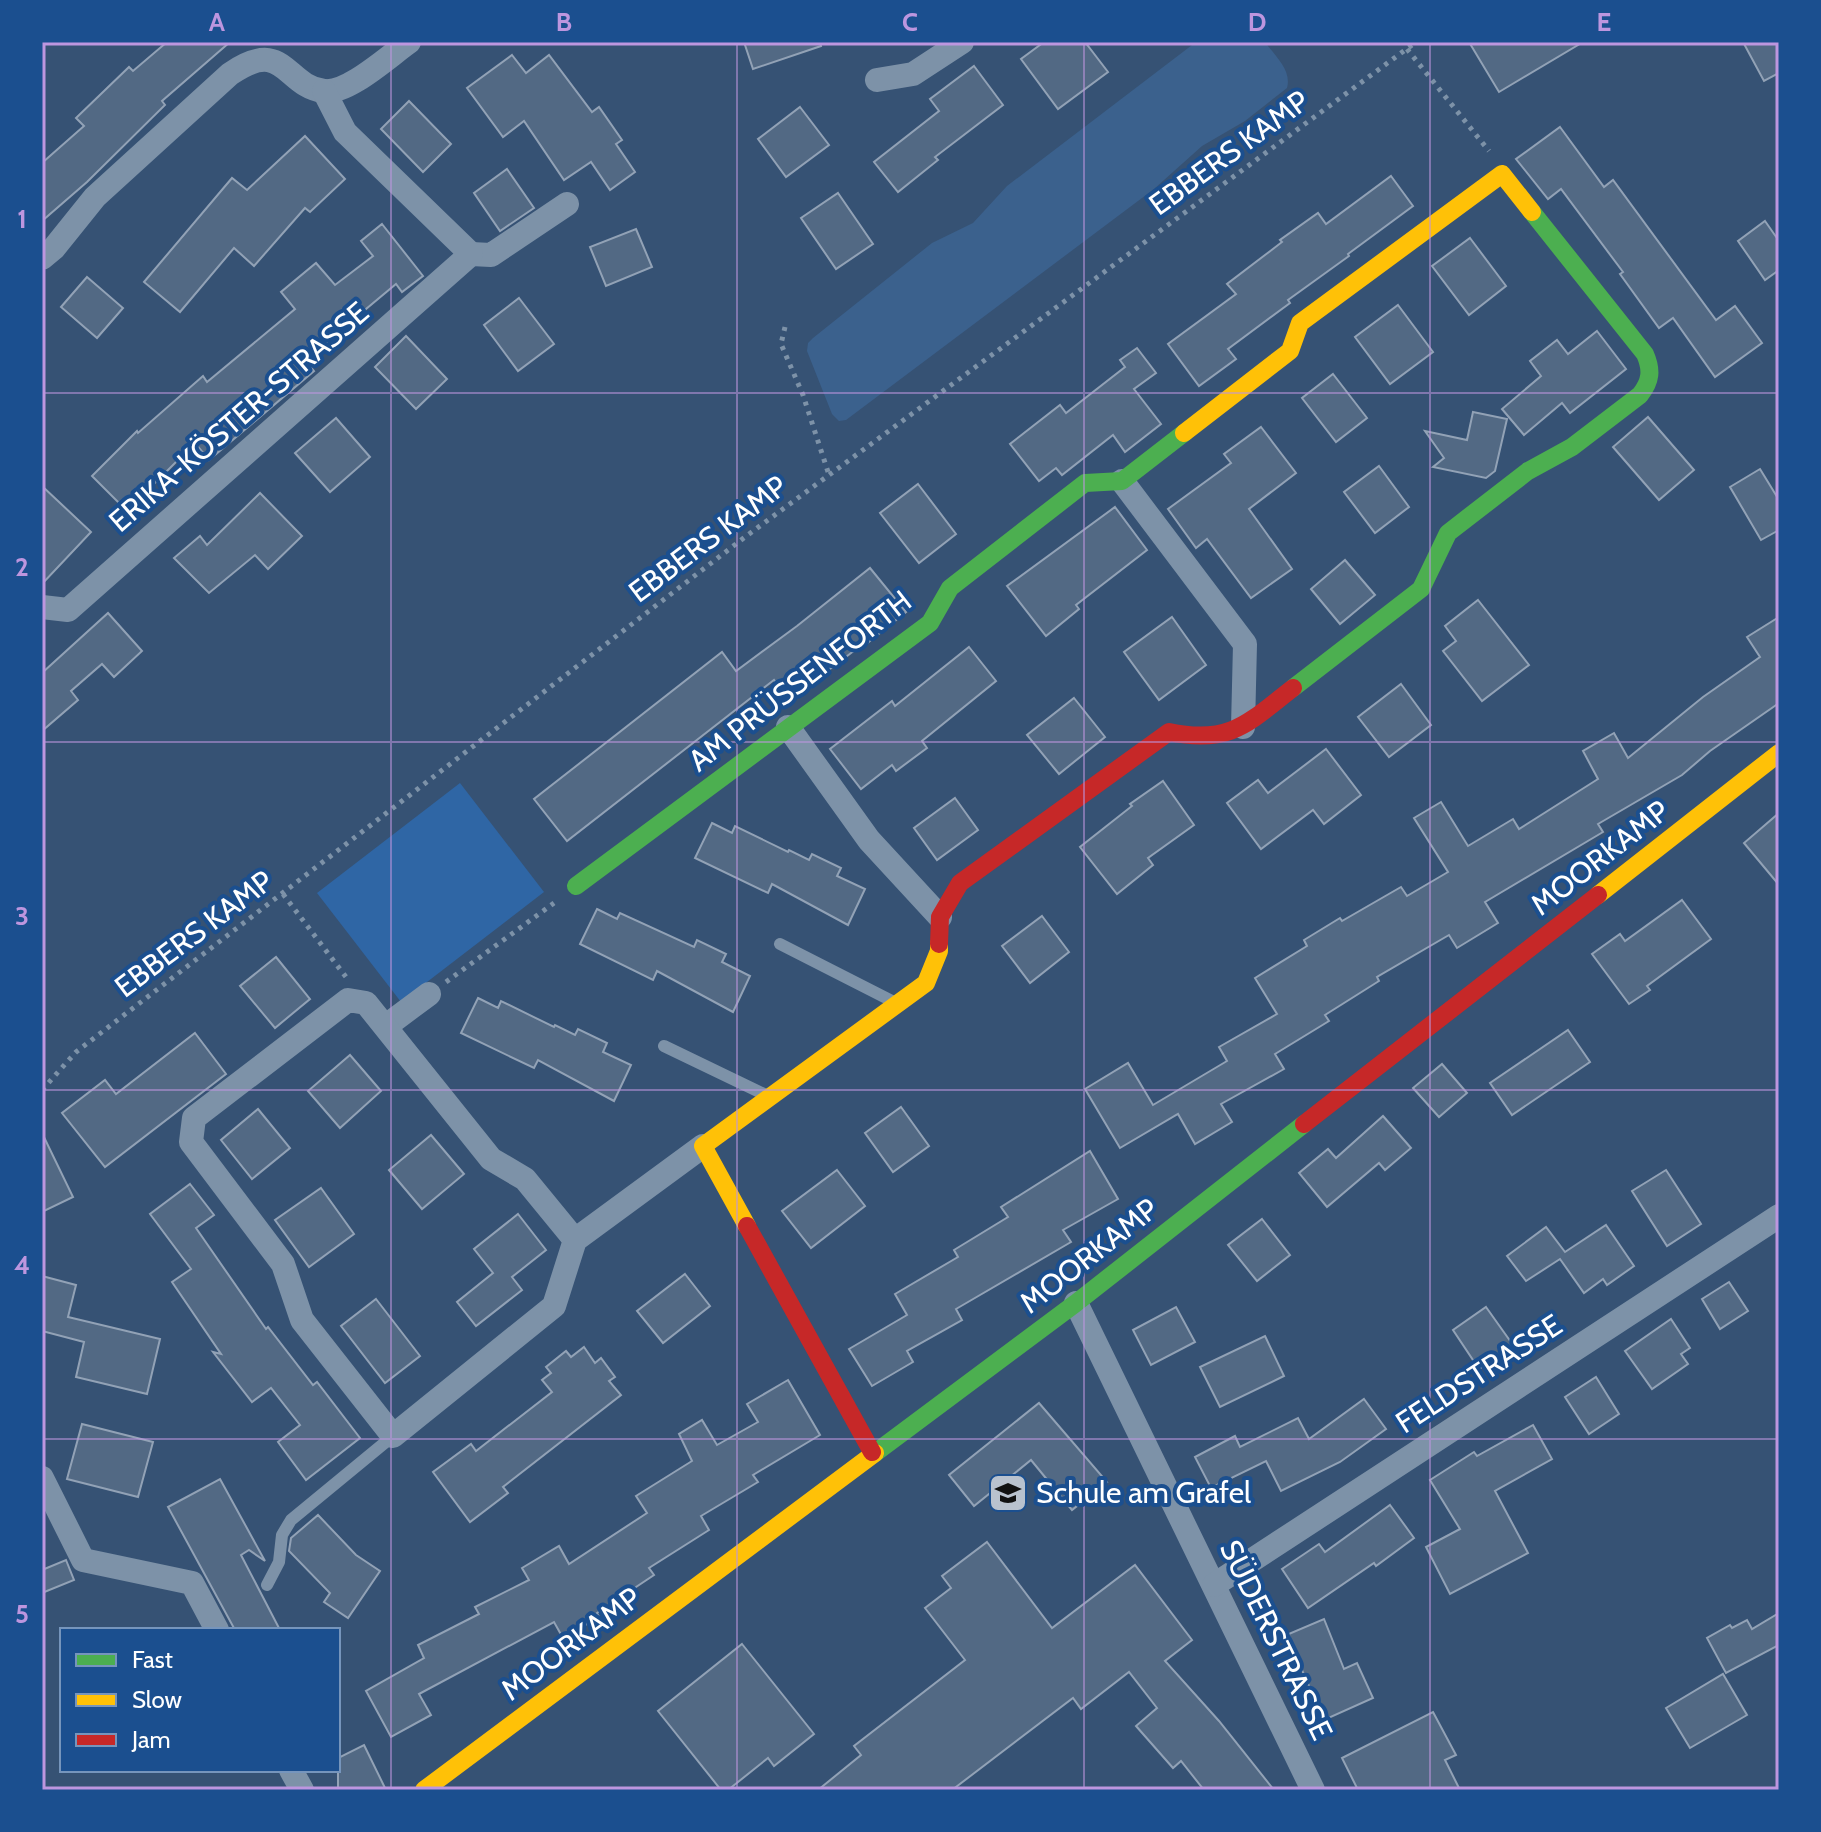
<svg xmlns="http://www.w3.org/2000/svg" width="1821" height="1832" viewBox="0 0 1821 1832" font-family="Cabin,sans-serif">
  <style>
    .green { fill: #2f66a5 }
    .water { fill: #3b618d }
    .building { fill: #526984; stroke: #92a2b6; stroke-width: 2 }
    .lines { fill: none; stroke-linecap: round; stroke-linejoin: round }
    .path { stroke: #7d92a8; stroke-width: 5; stroke-dasharray: 4 6; stroke-linecap: butt }
    .lane { stroke: #7d92a8; stroke-width: 12 }
    .street { stroke: #7d92a8; stroke-width: 24 }
    .fast { stroke: #4caf50; stroke-width: 18 }
    .slow { stroke: #ffc107; stroke-width: 18 }
    .jam { stroke: #c62828; stroke-width: 18 }
    .grid { fill: none; stroke: #bd96df; stroke-width: 2; stroke-opacity: 0.55 }
    .labels { text-anchor: middle; stroke-width: 8; stroke-linejoin: round; paint-order: stroke }
    .street-label { font-size: 30px; fill: #fff; stroke: #1b4f8f }
    .poi-label { font-size: 30px; fill: #fff; stroke: #1b4f8f; text-anchor: start }
    .neatline { fill: none; stroke: #bd96df; stroke-width: 3 }
    .grid-label { font-size: 26px; text-anchor: middle; font-weight: bold; fill: #bd96df }
  </style>
  <rect width="100%" height="100%" fill="#365274"/>
  <polygon class="green" points="460,783 544,892 401,1002 317,893"/>
  <path class="water" d="M1196,42H1265C1275,56 1292,70 1287,88L1245,121L1202,146L1154,189L846,420L839,421L832,414L807,351L808,343L813,338L932,243L973,223L1007,186Z"/>
  <g class="building">
    <polygon points="167,42 230,42 162,101 165,105 87,182 42,221 42,163 84,126 76,118 129,67 133,71"/>
    <polygon points="744,42 820,42 821,46 753,69"/>
    <polygon points="1044,42 1085,42 1108,72 1058,109 1021,59"/>
    <polygon points="1469,42 1583,42 1499,92"/>
    <polygon points="1743,42 1779,42 1779,73 1764,81"/>
    <polygon points="512,55 526,73 549,55 592,112 599,107 622,140 616,144 635,172 610,190 591,162 564,180 524,121 503,137 467,88"/>
    <polygon points="974,66 1003,105 935,157 938,160 898,192 874,162 939,111 930,99"/>
    <polygon points="409,101 451,144 423,172 381,129"/>
    <polygon points="800,107 829,145 786,177 758,139"/>
    <polygon points="1560,127 1604,187 1613,180 1716,320 1735,306 1762,343 1715,377 1673,318 1659,328 1620,274 1623,272 1561,189 1548,199 1516,159"/>
    <polygon points="305,136 345,179 310,212 305,208 254,266 234,248 180,312 144,282 232,178 247,190"/>
    <polygon points="507,169 534,208 500,231 474,193"/>
    <polygon points="1391,176 1413,206 1348,254 1349,256 1288,300 1290,303 1228,349 1236,359 1199,386 1168,344 1236,294 1227,284 1282,242 1280,240 1318,213 1326,224"/>
    <polygon points="838,193 873,244 836,269 801,218"/>
    <polygon points="1765,221 1779,241 1779,270 1765,280 1738,241"/>
    <polygon points="382,224 423,276 402,292 396,284 305,360 314,371 209,460 195,443 131,507 123,507 92,476 137,431 138,433 203,376 207,382 295,309 281,292 316,263 335,285 373,256 361,241"/>
    <polygon points="636,229 652,267 606,286 590,247"/>
    <polygon points="1470,238 1506,286 1469,315 1432,266"/>
    <polygon points="87,277 123,308 97,338 61,307"/>
    <polygon points="519,298 554,344 518,371 484,325"/>
    <polygon points="1398,305 1433,352 1390,384 1355,337"/>
    <polygon points="1597,331 1626,369 1570,413 1562,403 1524,435 1502,409 1541,376 1530,361 1557,340 1568,354"/>
    <polygon points="406,336 447,379 416,409 375,367"/>
    <polygon points="1137,348 1156,373 1134,389 1161,424 1125,452 1113,435 1062,475 1056,468 1039,481 1010,444 1060,405 1066,413 1125,367 1120,360"/>
    <polygon points="1333,374 1367,418 1336,442 1302,398"/>
    <polygon points="1473,412 1507,419 1495,471 1486,478 1433,467 1444,458 1425,431 1467,440"/>
    <polygon points="1648,417 1694,470 1659,500 1613,447"/>
    <polygon points="336,418 370,457 330,492 295,453"/>
    <polygon points="1261,427 1296,473 1249,509 1292,569 1251,598 1207,539 1196,548 1168,509 1231,463 1224,454"/>
    <polygon points="1379,466 1409,507 1375,533 1344,492"/>
    <polygon points="1760,469 1779,500 1779,530 1761,540 1730,487"/>
    <polygon points="918,484 956,534 919,563 880,513"/>
    <polygon points="42,486 91,532 42,584"/>
    <polygon points="260,493 302,536 268,569 255,555 209,593 174,558 200,536 207,545"/>
    <polygon points="1115,507 1147,550 1076,605 1079,609 1046,636 1007,586"/>
    <polygon points="1345,560 1375,595 1340,624 1311,589"/>
    <polygon points="870,568 906,612 860,649 859,647 789,700 774,680 567,841 534,799 722,652 736,671 797,626"/>
    <polygon points="1478,600 1529,665 1482,701 1443,651 1456,641 1445,626"/>
    <polygon points="108,613 142,651 114,677 102,664 71,691 78,700 42,731 42,673"/>
    <polygon points="1172,617 1206,665 1159,700 1124,652"/>
    <polygon points="1779,617 1779,703 1710,751 1682,775 1598,824 1603,832 1485,902 1498,923 1457,948 1449,935 1377,977 1379,981 1325,1015 1329,1021 1275,1054 1284,1069 1221,1104 1232,1122 1195,1144 1178,1114 1120,1148 1085,1089 1128,1063 1153,1105 1227,1061 1219,1047 1277,1014 1255,978 1307,946 1304,940 1340,918 1342,921 1401,887 1407,896 1448,872 1414,818 1441,802 1468,846 1513,819 1519,829 1598,779 1583,751 1614,733 1628,758 1703,697 1760,657 1747,637"/>
    <polygon points="969,647 996,681 922,741 927,748 896,771 892,765 861,789 830,749 892,701 895,706"/>
    <polygon points="1401,684 1431,725 1389,757 1358,717"/>
    <polygon points="1074,698 1105,737 1059,774 1027,735"/>
    <polygon points="1326,749 1361,795 1324,824 1313,810 1261,849 1227,803 1258,780 1268,793"/>
    <polygon points="1163,781 1194,825 1148,858 1153,865 1117,894 1080,847 1132,806 1130,804"/>
    <polygon points="955,798 978,830 937,860 914,828"/>
    <polygon points="1779,813 1779,885 1744,843"/>
    <polygon points="712,823 732,833 735,826 788,852 789,850 809,860 812,854 841,868 837,876 865,889 848,925 772,884 768,893 695,858"/>
    <polygon points="1682,900 1711,939 1647,986 1650,990 1629,1004 1592,954 1620,934 1625,941"/>
    <polygon points="597,909 617,919 620,913 694,947 697,940 726,954 722,962 750,976 733,1012 657,971 653,980 580,944"/>
    <polygon points="1042,916 1069,952 1030,983 1002,946"/>
    <polygon points="276,957 310,999 275,1028 240,986"/>
    <polygon points="478,998 498,1008 501,1001 554,1027 555,1025 575,1035 578,1029 607,1043 603,1052 631,1065 614,1101 538,1060 534,1068 461,1033"/>
    <polygon points="1568,1030 1590,1062 1512,1115 1490,1083"/>
    <polygon points="195,1033 226,1074 105,1167 62,1113 105,1080 116,1094"/>
    <polygon points="350,1055 381,1091 340,1128 308,1091"/>
    <polygon points="1442,1064 1467,1093 1439,1117 1413,1088"/>
    <polygon points="901,1107 929,1146 893,1172 865,1133"/>
    <polygon points="258,1109 290,1148 252,1179 221,1140"/>
    <polygon points="1383,1116 1411,1148 1385,1170 1379,1163 1327,1207 1299,1173 1328,1149 1336,1158"/>
    <polygon points="42,1133 73,1197 42,1212"/>
    <polygon points="431,1135 464,1174 422,1209 389,1170"/>
    <polygon points="1090,1151 1118,1199 1063,1230 1071,1242 956,1309 962,1320 907,1351 913,1362 872,1386 849,1349 907,1315 895,1294 958,1257 954,1250 1008,1217 1001,1207"/>
    <polygon points="837,1170 865,1206 811,1248 782,1211"/>
    <polygon points="1666,1170 1701,1224 1667,1246 1632,1191"/>
    <polygon points="190,1184 214,1215 196,1228 266,1329 268,1327 313,1385 317,1382 360,1438 306,1480 278,1442 300,1425 271,1388 252,1402 213,1352 221,1354 172,1282 191,1269 150,1214"/>
    <polygon points="321,1188 354,1234 309,1267 275,1220"/>
    <polygon points="518,1214 546,1250 512,1277 522,1290 476,1326 457,1302 493,1273 474,1249"/>
    <polygon points="1262,1219 1290,1255 1257,1281 1228,1245"/>
    <polygon points="1606,1225 1634,1266 1607,1285 1603,1279 1584,1293 1560,1259 1526,1281 1507,1256 1546,1227 1565,1252"/>
    <polygon points="685,1274 710,1306 663,1343 637,1311"/>
    <polygon points="42,1276 76,1285 68,1317 160,1339 147,1394 76,1377 84,1342 42,1331"/>
    <polygon points="1729,1282 1748,1311 1720,1329 1702,1299"/>
    <polygon points="376,1299 420,1356 385,1383 341,1326"/>
    <polygon points="1176,1307 1195,1342 1151,1365 1133,1330"/>
    <polygon points="1486,1307 1513,1345 1479,1369 1453,1330"/>
    <polygon points="1671,1319 1690,1348 1681,1354 1688,1364 1652,1389 1625,1351"/>
    <polygon points="1265,1336 1284,1376 1220,1407 1200,1367"/>
    <polygon points="584,1347 595,1363 601,1358 615,1377 609,1381 621,1395 503,1487 508,1493 470,1522 433,1472 471,1444 476,1451 552,1392 542,1380 551,1373 546,1367 566,1351 571,1357"/>
    <polygon points="1596,1377 1619,1414 1589,1434 1565,1397"/>
    <polygon points="788,1380 820,1435 753,1475 758,1482 701,1516 709,1530 649,1568 654,1575 597,1613 599,1617 563,1638 554,1622 419,1694 431,1715 391,1737 366,1691 424,1658 418,1645 479,1614 475,1607 529,1580 522,1568 559,1546 569,1564 647,1513 636,1496 692,1461 679,1434 702,1420 717,1445 758,1422 747,1404"/>
    <polygon points="1364,1399 1386,1429 1340,1462 1281,1491 1266,1461 1211,1488 1195,1457 1235,1436 1240,1447 1298,1418 1309,1439"/>
    <polygon points="1039,1403 1107,1482 1072,1510 1031,1460 974,1506 949,1475"/>
    <polygon points="82,1424 153,1442 138,1497 67,1479"/>
    <polygon points="1533,1425 1552,1459 1495,1491 1528,1553 1450,1594 1426,1547 1460,1529 1430,1480 1474,1452 1477,1456"/>
    <polygon points="220,1479 265,1561 249,1550 241,1555 280,1630 235,1630 168,1507"/>
    <polygon points="1390,1505 1414,1538 1376,1566 1374,1563 1308,1608 1282,1569 1319,1544 1325,1552"/>
    <polygon points="318,1515 356,1555 380,1571 348,1618 324,1602 330,1593 289,1551 291,1538"/>
    <polygon points="987,1542 1052,1628 1135,1565 1192,1640 1165,1661 1219,1721 1274,1790 1204,1790 1181,1761 1173,1768 1136,1726 1157,1708 1129,1672 1081,1709 1073,1698 952,1790 818,1790 861,1755 854,1746 965,1660 925,1608 951,1588 942,1576"/>
    <polygon points="66,1560 74,1580 42,1593 42,1570"/>
    <polygon points="1779,1613 1779,1645 1726,1673 1707,1638 1730,1625 1732,1628 1747,1620 1752,1629"/>
    <polygon points="1324,1619 1344,1669 1357,1663 1373,1698 1324,1720 1302,1670 1299,1671 1284,1636"/>
    <polygon points="742,1644 814,1734 774,1766 768,1758 728,1790 721,1790 658,1711"/>
    <polygon points="1723,1674 1747,1715 1690,1748 1666,1708"/>
    <polygon points="1433,1712 1456,1755 1445,1760 1460,1790 1358,1790 1342,1758"/>
    <polygon points="364,1745 386,1790 338,1790 338,1758"/>
  </g>
  <g class="lines">
    <g class="path">
      <polyline points="1407,49 1489,151"/>
      <polyline points="785,327 781,344 803,395 829,475"/>
      <polyline points="283,894 346,977"/>
      <polyline points="446,982 554,903"/>
      <polyline points="42,1090 76,1052 745,537 1416,42"/>
    </g>
    <g class="lane">
      <polyline points="780,944 894,1002"/>
      <polyline points="664,1046 766,1095"/>
      <polyline points="267,1585 279,1562 282,1535 291,1520 393,1436"/>
    </g>
    <g class="street">
      <polyline points="877,80 913,74 962,42"/>
      <polyline points="471,254 491,255 567,204"/>
      <path d="M42,258L54,248L95,197L230,74C285,36 284,86 324,91C348,94 389,56 409,42"/>
      <polyline points="1122,481 1245,644 1243,727"/>
      <polyline points="42,607 68,610 471,254 345,132 324,91"/>
      <polyline points="788,727 869,840 940,917"/>
      <polyline points="386,1026 429,994"/>
      <polyline points="575,1240 554,1306 393,1436 302,1320 283,1264 191,1142 194,1118 348,1000 366,1003 491,1159 525,1179 575,1240 703,1146"/>
      <polyline points="1076,1303 1313,1790"/>
      <polyline points="42,1478 83,1560 192,1583 217,1630"/>
      <polyline points="1214,1585 1779,1216"/>
      <polyline points="291,1770 302,1790"/>
    </g>
    <g class="fast">
      <path d="M1293,688L1421,589L1448,533L1528,471L1572,447L1640,395C1651,381 1652,370 1645,354L1532,212"/>
      <polyline points="576,886 930,623 950,588 1085,483 1122,481 1184,433"/>
      <polyline points="875,1453 1076,1303 1304,1124"/>
    </g>
    <g class="slow">
      <polyline points="1184,433 1290,351 1300,323 1502,174 1532,212"/>
      <polyline points="1598,895 1779,753"/>
      <polyline points="747,1226 703,1146 926,983 939,951 939,944"/>
      <polyline points="424,1790 875,1453"/>
    </g>
    <g class="jam">
      <path d="M939,944L940,917L960,883L1169,732C1230,745 1248,723 1293,688"/>
      <polyline points="1304,1124 1598,895"/>
      <polyline points="747,1226 872,1452"/>
    </g>
  </g>
  <path class="grid" d="M391,42V1790M737,42V1790M1084,42V1790M1430,42V1790M42,393H1779M42,742H1779M42,1090H1779M42,1439H1779"/>
  <defs>
    <g id="school-square" transform="scale(2)"><rect x="-9" y="-9" width="18" height="18" rx="4" fill="#b9c2ce" stroke="#1b4f8f"/><path d="M0-5L7-2L0 1L-7-2ZM-4 1L0 2.5L4 1V4Q0 6-4 4Z" fill="#111"/></g>
  </defs>
  <g fill-rule="evenodd">
    <use href="#school-square" x="1008" y="1493"/>
  </g>
  <g class="labels">
    <g class="street-label">
      <text transform="translate(1229 153) rotate(-36)" y="10">EBBERS KAMP</text>
      <text transform="translate(239 417) rotate(-41)" y="10">ERIKA-KÖSTER-STRASSE</text>
      <text transform="translate(708 539) rotate(-37)" y="10">EBBERS KAMP</text>
      <text transform="translate(800 681) rotate(-38)" y="10">AM PRÜSSENFORTH</text>
      <text transform="translate(1600 858) rotate(-38)" y="10">MOORKAMP</text>
      <text transform="translate(194 934) rotate(-37)" y="10">EBBERS KAMP</text>
      <text transform="translate(1089 1256) rotate(-38)" y="10">MOORKAMP</text>
      <text transform="translate(1479 1374) rotate(-33)" y="10">FELDSTRASSE</text>
      <text transform="translate(1276 1640) rotate(64)" y="10">SÜDERSTRASSE</text>
      <text transform="translate(571 1644) rotate(-37)" y="10">MOORKAMP</text>
    </g>
    <g class="poi-label">
      <text x="1036" y="1503">Schule am Grafel</text>
    </g>
  </g>
  <rect width="1821" height="1832" fill="none" stroke="#1b4f8f" stroke-width="88"/>
  <rect x="60" y="1628" width="280" height="144" fill="#1b4f8f" stroke="#7695bc" stroke-width="2"/>
  <rect x="76" y="1654" width="40" height="12" fill="#4caf50" stroke="#7695bc" stroke-width="2"/>
  <text x="132" y="1668" font-size="24" fill="#ffffff">Fast</text>
  <rect x="76" y="1694" width="40" height="12" fill="#ffc107" stroke="#7695bc" stroke-width="2"/>
  <text x="132" y="1708" font-size="24" fill="#ffffff">Slow</text>
  <rect x="76" y="1734" width="40" height="12" fill="#c62828" stroke="#7695bc" stroke-width="2"/>
  <text x="132" y="1748" font-size="24" fill="#ffffff">Jam</text>
  <rect x="44" y="44" width="1733" height="1744" class="neatline"/>
  <g class="grid-label">
    <text x="217" y="31">A</text>
    <text x="564" y="31">B</text>
    <text x="910" y="31">C</text>
    <text x="1257" y="31">D</text>
    <text x="1604" y="31">E</text>
    <text x="22" y="228">1</text>
    <text x="22" y="576">2</text>
    <text x="22" y="925">3</text>
    <text x="22" y="1274">4</text>
    <text x="22" y="1623">5</text>
  </g>
</svg>
